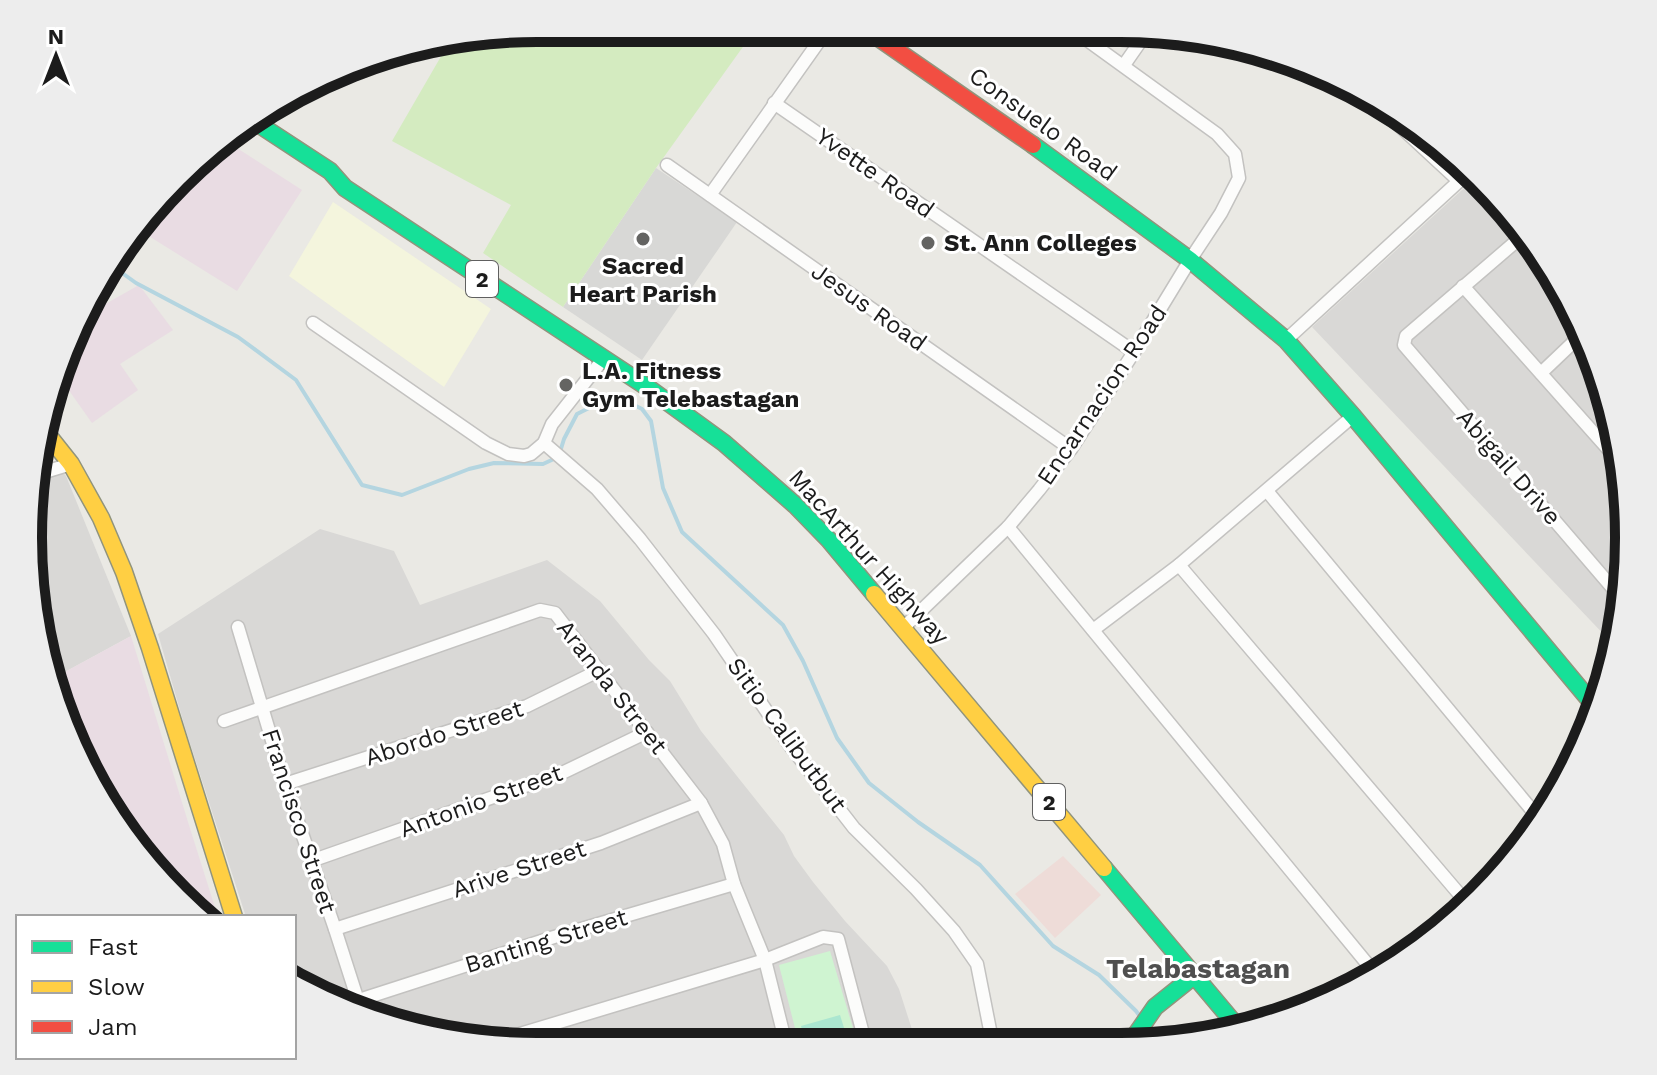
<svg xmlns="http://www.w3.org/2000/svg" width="1657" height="1075" viewBox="0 0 1657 1075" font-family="'Work Sans',sans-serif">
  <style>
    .residential { fill: #d9d8d6 }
    .commercial { fill: #eedcd8 }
    .industrial { fill: #e9dce3 }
    .education { fill: #f4f5dd }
    .religious { fill: #d8d8d6 }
    .grass { fill: #d4ebc0 }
    .park { fill: #cff4d1 }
    .pitch { fill: #abe6d0 }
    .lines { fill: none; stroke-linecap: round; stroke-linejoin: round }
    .stream { stroke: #b4d5e0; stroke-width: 4 }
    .street-casing { stroke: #c3c2c0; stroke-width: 15 }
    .fast-casing { stroke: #91947c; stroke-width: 19 }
    .slow-casing { stroke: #91947c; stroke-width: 19 }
    .jam-casing { stroke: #91947c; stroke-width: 19 }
    .street { stroke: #fcfcfb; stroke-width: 12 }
    .fast { stroke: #16e098; stroke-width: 16 }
    .slow { stroke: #ffcf43; stroke-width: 16 }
    .jam { stroke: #f24e42; stroke-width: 16 }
    .poi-dot { fill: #646462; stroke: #fff; stroke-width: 3 }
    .labels { text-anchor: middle; stroke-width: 6; stroke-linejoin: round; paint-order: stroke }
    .shield { fill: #fff; stroke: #606060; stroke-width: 2 }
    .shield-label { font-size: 22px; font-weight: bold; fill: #1c1c1c }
    .street-label { font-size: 24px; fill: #1c1c1c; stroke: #fff }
    .poi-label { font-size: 24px; font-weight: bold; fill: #1c1c1c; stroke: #fff; text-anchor: start }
    .quarter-label { font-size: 28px; font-weight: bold; fill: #4f4f4f; stroke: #fff }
    .rim { fill: none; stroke: #1c1c1c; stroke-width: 10 }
  </style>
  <rect width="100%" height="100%" fill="#eae9e4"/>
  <g class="residential">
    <polygon points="1474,179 1576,312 1628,504 1610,641 1312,327"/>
    <polygon points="41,446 66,476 131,636 50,680 45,670 29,505"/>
    <polygon points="320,529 394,551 420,605 547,560 600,601 649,660 670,681 701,731 784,835 794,856 813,882 845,921 887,966 899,989 917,1045 471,1043 342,1008 294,978 294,917 246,917 186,731 158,634"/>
  </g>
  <polygon class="commercial" points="1063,856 1101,895 1055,938 1015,894"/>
  <g class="industrial">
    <polygon points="226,141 302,190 237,291 147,235 180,184"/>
    <polygon points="139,285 173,330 120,364 138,390 92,423 56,372 86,315"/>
    <polygon points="131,636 188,822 218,917 199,917 114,820 50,680"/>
  </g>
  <polygon class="education" points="333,202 491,309 444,387 289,276"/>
  <polygon class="religious" points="656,168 737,222 642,360 563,307"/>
  <polygon class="grass" points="538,28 724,29 745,44 656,168 563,307 483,253 511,205 392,141 447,46 444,43"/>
  <polygon class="park" points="830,951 858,1045 799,1044 779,965"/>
  <polygon class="pitch" points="840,1015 849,1044 806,1044 801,1026"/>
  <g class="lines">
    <g class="stream">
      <polyline points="118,270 136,283 238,337 296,380 362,485 402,495 469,469 494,463 543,464 556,458"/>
      <polyline points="560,452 564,439 577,414 595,405 626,401 642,409 651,421 663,488 682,532 783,625 803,661 837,738 869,783 918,822 980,865 1053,946 1099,975 1136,1011 1142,1019"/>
      <polyline points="1147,1026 1159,1044"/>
    </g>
    <g class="street-casing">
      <g id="street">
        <polyline points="1124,65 1147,32"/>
        <polyline points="1359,90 1376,104 1459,181"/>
        <polyline points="774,103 1134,352"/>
        <polyline points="667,165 1071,449"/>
        <polyline points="710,195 827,30"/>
        <polyline points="1520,238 1406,336 1404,345 1616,592"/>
        <polyline points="1463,286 1616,458"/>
        <polyline points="313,323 486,443 508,454 524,456 531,454 544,443 552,424 604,358"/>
        <polyline points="1286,340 1469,172"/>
        <polyline points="1541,373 1582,334"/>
        <polyline points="544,443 597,489 640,539 714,634 791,747 854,828 916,889 954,931 977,964 993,1045"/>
        <polyline points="35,475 71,464"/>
        <polyline points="1267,491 1536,815"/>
        <polyline points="1008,527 1374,972"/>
        <polyline points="1179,565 1466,902"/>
        <path d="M37,583C41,594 48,604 40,614"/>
        <polyline points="238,627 285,784 335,929 362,1013"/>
        <polyline points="903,628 1008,527 1039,490 1071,449 1134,352 1190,260 1221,213 1239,178 1235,154 1217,134 1076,32"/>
        <polyline points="1093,630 1179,565 1353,416"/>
        <polyline points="224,721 540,610 555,613 701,803 723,844 734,884 765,960 786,1044"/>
        <polyline points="285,784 527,706 598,671"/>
        <polyline points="311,861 562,773 647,732"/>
        <polyline points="335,929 601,843 701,803"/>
        <polyline points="359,1000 554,937 734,884"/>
        <polyline points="490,1043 765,960 823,937 838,939 866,1045"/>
        <polyline points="746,1044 784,1036"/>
      </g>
    </g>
    <g class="fast-casing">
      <g id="fast">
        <polyline points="249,118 330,171 345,188 647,387 724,443 795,505 829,540 874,594"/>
        <polyline points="1033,145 1190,260 1286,340 1353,416 1597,709"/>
        <polyline points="103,284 124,253 141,220"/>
        <polyline points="1104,868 1235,1024"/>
        <polyline points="1128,1046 1155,1007 1195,975"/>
      </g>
    </g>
    <g class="slow-casing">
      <g id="slow">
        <polyline points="44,430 71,464 101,518 124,572 150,648 234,917"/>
        <polyline points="874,594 1104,868"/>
      </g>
    </g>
    <g class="jam-casing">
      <polyline id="jam" points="867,30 1033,145"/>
    </g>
    <use href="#street" class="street"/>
    <use href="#fast" class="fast"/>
    <use href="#slow" class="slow"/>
    <use href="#jam" class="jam"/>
  </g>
  <g class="poi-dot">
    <circle cx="643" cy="239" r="8"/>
    <circle cx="928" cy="243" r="8"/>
    <circle cx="566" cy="385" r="8"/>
  </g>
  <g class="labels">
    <g class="shield">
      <rect x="466" y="261" width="32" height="36" rx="6"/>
      <rect x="1033" y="784" width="32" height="36" rx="6"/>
    </g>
    <g class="shield-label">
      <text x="482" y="287">2</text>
      <text x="1049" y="810">2</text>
    </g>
    <g class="street-label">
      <text transform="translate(1043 124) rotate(36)" y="8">Consuelo Road</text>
      <text transform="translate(875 173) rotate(35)" y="8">Yvette Road</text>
      <text transform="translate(869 307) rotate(35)" y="8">Jesus Road</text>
      <text transform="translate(1102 395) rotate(-56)" y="8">Encarnacion Road</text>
      <text transform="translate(1509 467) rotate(49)" y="8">Abigail Drive</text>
      <text transform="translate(869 557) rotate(48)" y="8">MacArthur Highway</text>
      <text transform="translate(612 687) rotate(52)" y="8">Aranda Street</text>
      <text transform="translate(444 733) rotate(-18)" y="8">Abordo Street</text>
      <text transform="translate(787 735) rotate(54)" y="8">Sitio Calibutbut</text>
      <text transform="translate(481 801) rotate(-20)" y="8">Antonio Street</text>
      <text transform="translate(299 821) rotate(72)" y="8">Francisco Street</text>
      <text transform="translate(519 869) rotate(-18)" y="8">Arive Street</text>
      <text transform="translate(546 941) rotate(-17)" y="8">Banting Street</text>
    </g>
    <g class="poi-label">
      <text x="944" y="251">St. Ann Colleges</text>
      <text x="643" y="274" text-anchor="middle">Sacred<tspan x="643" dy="28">Heart Parish</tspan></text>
      <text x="582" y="379">L.A. Fitness<tspan x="582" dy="28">Gym Telebastagan</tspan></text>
    </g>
    <g class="quarter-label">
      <text x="1198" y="978">Telabastagan</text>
    </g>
  </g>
  <path d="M0 0H1657V1075H0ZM537 42H1120A495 495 0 0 1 1615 537V538A495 495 0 0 1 1120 1033H537A495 495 0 0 1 42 538V537A495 495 0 0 1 537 42Z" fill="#ededed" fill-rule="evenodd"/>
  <path class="rim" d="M537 42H1120A495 495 0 0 1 1615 537V538A495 495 0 0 1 1120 1033H537A495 495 0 0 1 42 538V537A495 495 0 0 1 537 42Z"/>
  <rect x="16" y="915" width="280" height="144" fill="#ffffff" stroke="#a4a4a4" stroke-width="2"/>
  <rect x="32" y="941" width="40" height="12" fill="#16e098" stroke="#a4a4a4" stroke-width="2"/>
  <text x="88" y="955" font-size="24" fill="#1c1c1c">Fast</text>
  <rect x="32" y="981" width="40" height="12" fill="#ffcf43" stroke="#a4a4a4" stroke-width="2"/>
  <text x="88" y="995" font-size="24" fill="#1c1c1c">Slow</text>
  <rect x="32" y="1021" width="40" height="12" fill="#f24e42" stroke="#a4a4a4" stroke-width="2"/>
  <text x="88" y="1035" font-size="24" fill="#1c1c1c">Jam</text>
  <g transform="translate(56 56)" stroke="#ffffff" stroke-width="6" paint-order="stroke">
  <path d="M0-6L14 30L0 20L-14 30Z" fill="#1c1c1c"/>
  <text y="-12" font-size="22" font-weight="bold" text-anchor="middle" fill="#1c1c1c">N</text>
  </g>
</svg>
